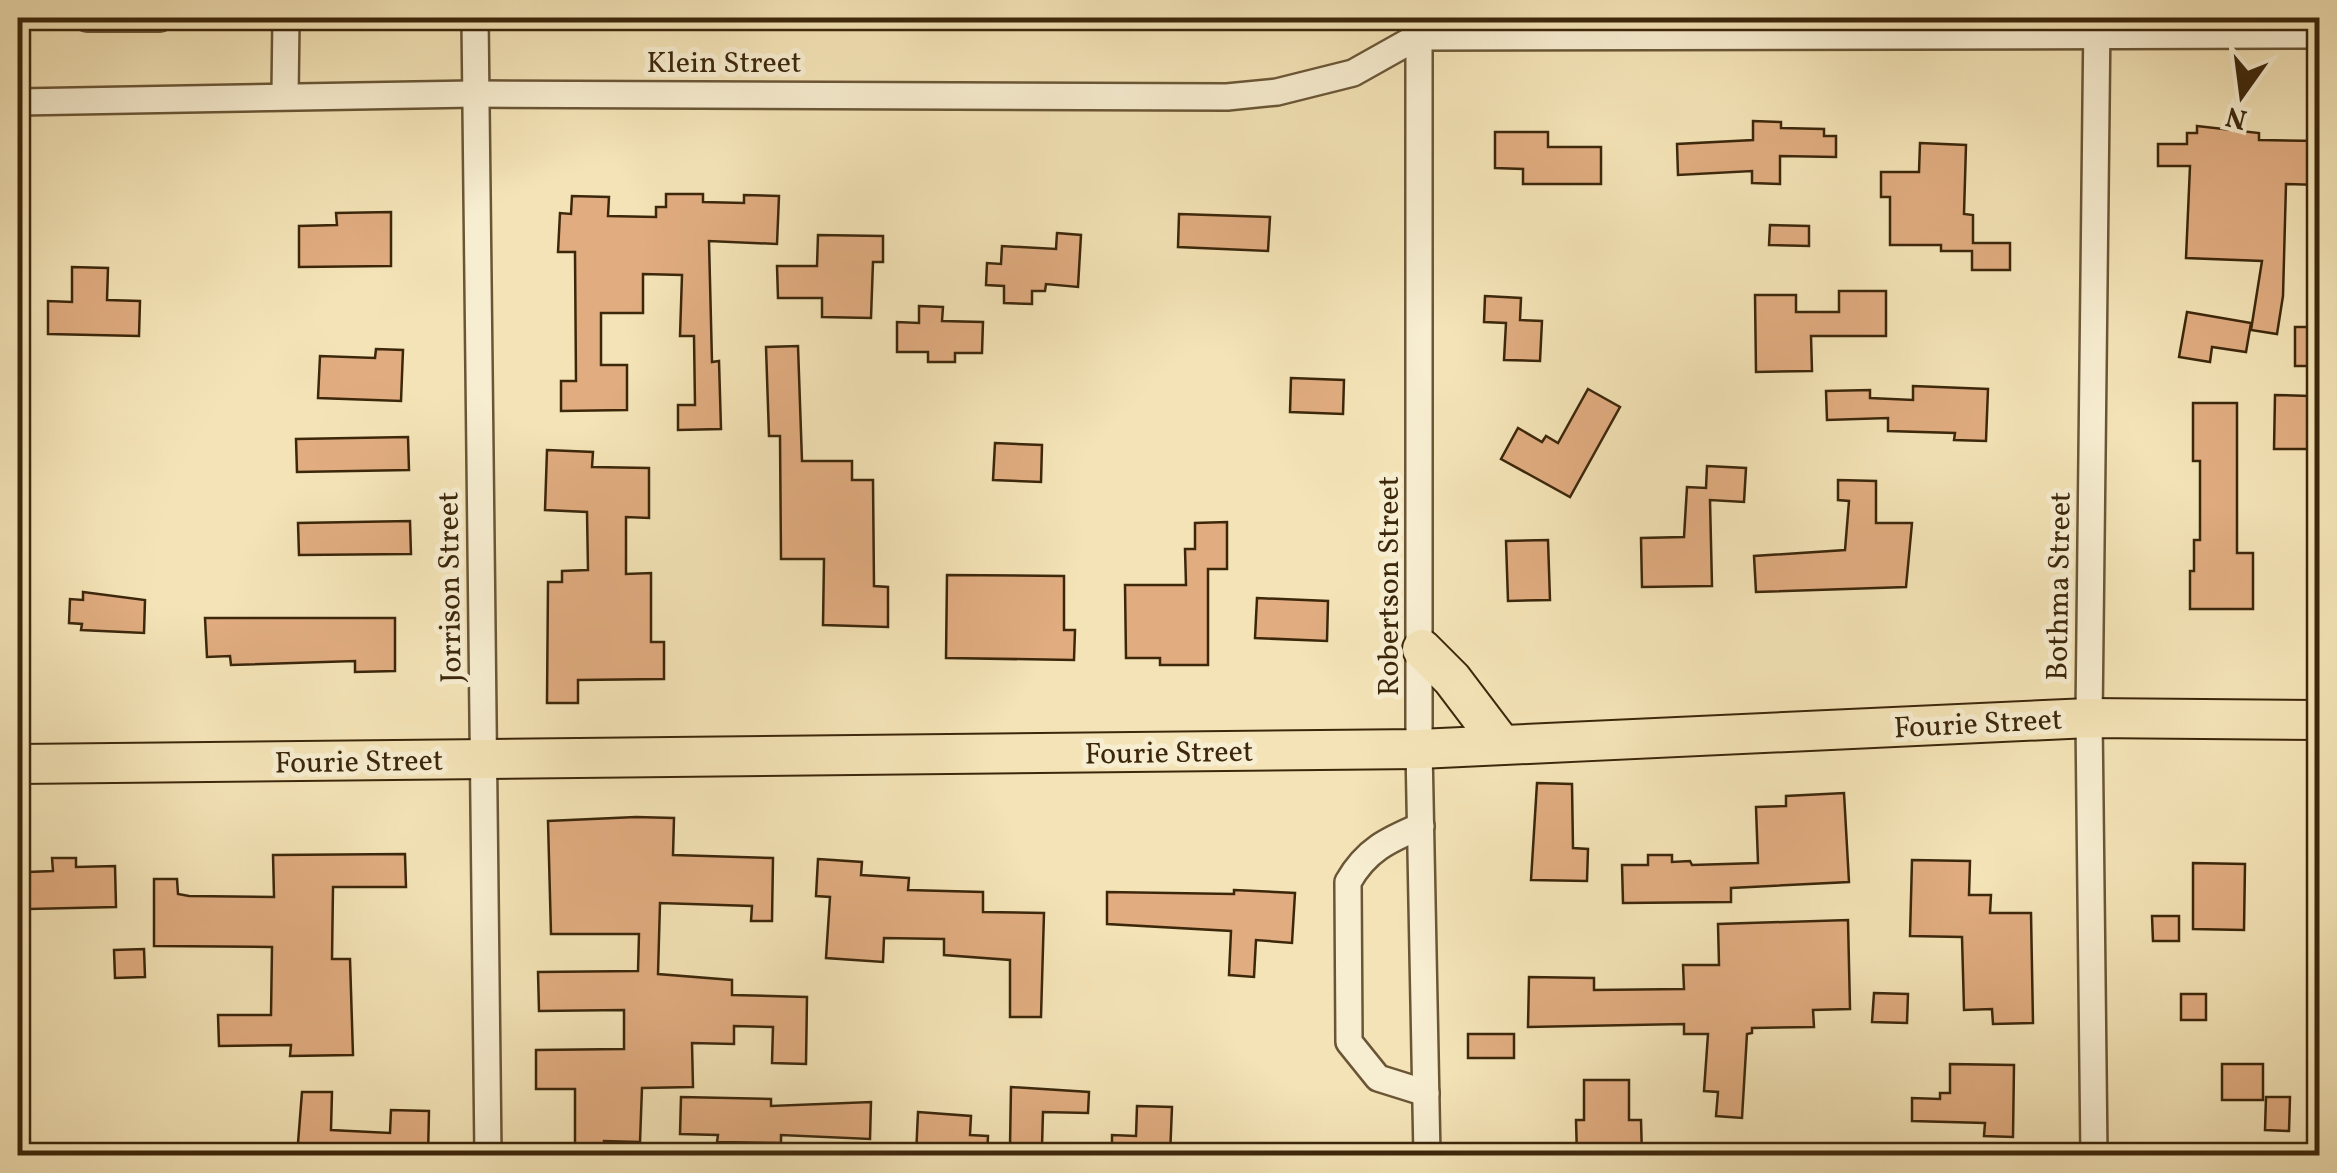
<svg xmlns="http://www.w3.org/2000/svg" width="2337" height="1173" viewBox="0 0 2337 1173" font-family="Vollkorn,serif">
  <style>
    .building { fill: #e0ac80; stroke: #3c270b; stroke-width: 2.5 }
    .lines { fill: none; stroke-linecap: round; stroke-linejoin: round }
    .minor-casing { stroke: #6a5636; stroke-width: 30 }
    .highway-casing { stroke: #3c270b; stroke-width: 42 }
    .minor { stroke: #f7edd0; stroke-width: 25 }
    .highway { stroke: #f3e3b6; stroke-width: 38 }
    .labels { text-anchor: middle; stroke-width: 10; stroke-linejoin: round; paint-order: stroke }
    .street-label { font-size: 30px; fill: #3c270b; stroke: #f7edd0 }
  </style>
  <rect width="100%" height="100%" fill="#f3e3b6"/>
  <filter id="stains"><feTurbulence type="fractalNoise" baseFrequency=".002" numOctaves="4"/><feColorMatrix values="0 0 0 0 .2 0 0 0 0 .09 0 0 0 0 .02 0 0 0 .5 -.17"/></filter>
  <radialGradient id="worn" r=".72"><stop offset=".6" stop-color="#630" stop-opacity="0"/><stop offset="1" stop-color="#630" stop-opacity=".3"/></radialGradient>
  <g class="building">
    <polygon points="1753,121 1781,122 1781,128 1824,129 1824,136 1836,136 1836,157 1780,156 1780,184 1752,183 1752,171 1678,175 1677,144 1753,140"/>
    <polygon points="2197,126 2259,133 2259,140 2320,141 2320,185 2286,184 2283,296 2277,334 2251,330 2262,261 2186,258 2190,166 2158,166 2158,144 2187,144 2187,133 2197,133"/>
    <polygon points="1495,132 1548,132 1548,147 1601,147 1601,184 1523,184 1523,169 1495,168"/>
    <polygon points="1920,143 1966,145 1964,214 1973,215 1973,243 2010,243 2010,270 1972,270 1972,251 1941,251 1941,245 1890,245 1890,197 1881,197 1881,172 1919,172"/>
    <polygon points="666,194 703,194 703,202 744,203 744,195 779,196 777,244 709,241 712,362 719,361 721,429 678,430 678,405 695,405 694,336 680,336 682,275 643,274 643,313 601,313 601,365 627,365 627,410 561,411 561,381 576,381 575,252 558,252 560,213 571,214 572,196 609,197 608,216 656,217 656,207 666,207"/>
    <polygon points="391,212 391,266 299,267 299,226 337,225 336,213"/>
    <polygon points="1179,214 1270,217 1268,251 1178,247"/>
    <polygon points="1770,225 1809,226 1809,246 1769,245"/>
    <polygon points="1057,233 1081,235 1078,287 1046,284 1045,291 1032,291 1032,304 1004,303 1004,286 986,285 987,263 1001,264 1002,246 1056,249"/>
    <polygon points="818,235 883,236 883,262 873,262 871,318 822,317 822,298 778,298 777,266 817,266"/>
    <polygon points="72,267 108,268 107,300 140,301 139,336 48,334 48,301 72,302"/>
    <polygon points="1839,291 1886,291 1886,336 1811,336 1812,371 1756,372 1755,295 1796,295 1796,312 1839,312"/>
    <polygon points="1485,296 1521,298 1520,320 1542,321 1540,361 1504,360 1506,323 1484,322"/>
    <polygon points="919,306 943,307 942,321 983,322 982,353 955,353 955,362 928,362 928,352 897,352 897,322 919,323"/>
    <polygon points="2187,312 2251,323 2246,352 2212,347 2210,362 2179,357"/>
    <rect x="2295" y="327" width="25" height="39"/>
    <polygon points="798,346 802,461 852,461 852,480 873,480 874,586 888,587 888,627 823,625 824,559 781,559 780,436 769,436 766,347"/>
    <polygon points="376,349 403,350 401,401 318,398 320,356 375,358"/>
    <polygon points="1291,378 1344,380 1343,414 1290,412"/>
    <polygon points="1913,386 1988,389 1986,441 1954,440 1955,433 1888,431 1888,418 1827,420 1826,391 1870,390 1870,398 1913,400"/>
    <polygon points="1588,389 1620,407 1570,497 1501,459 1518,428 1542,442 1546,436 1558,443"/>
    <polygon points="2275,395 2310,396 2309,449 2274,449"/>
    <polygon points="2193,403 2237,403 2237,553 2253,553 2253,609 2190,609 2190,571 2194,571 2194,540 2200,540 2200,461 2193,461"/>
    <polygon points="408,437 409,470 297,472 296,439"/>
    <polygon points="995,443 1042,445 1041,482 993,480"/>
    <polygon points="547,450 593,452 592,467 649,468 649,518 626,517 626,574 651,573 651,642 664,642 664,679 578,680 578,703 547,703 548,582 562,582 562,571 588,570 587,512 545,510"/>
    <polygon points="1707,466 1746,468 1744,502 1710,500 1712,586 1642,587 1641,538 1684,537 1687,487 1706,488"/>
    <polygon points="1838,480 1876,481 1876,523 1912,523 1906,587 1756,592 1754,556 1845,550 1849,501 1838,500"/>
    <polygon points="410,521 411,554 299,555 298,523"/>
    <polygon points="1227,522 1227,569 1208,569 1208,665 1160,665 1160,658 1126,658 1125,585 1186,585 1185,549 1195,549 1195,523"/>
    <polygon points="1548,540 1550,600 1508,601 1506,541"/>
    <polygon points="947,575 1064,576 1064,630 1075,630 1074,660 946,658"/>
    <polygon points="83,592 145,600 144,633 81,630 82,624 69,623 70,599 83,600"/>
    <polygon points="1257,598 1328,601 1327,641 1255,638"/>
    <polygon points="205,618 395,618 395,671 355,672 355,661 231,665 230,656 207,657"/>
    <polygon points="1537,783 1572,784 1573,848 1588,849 1587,881 1531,880"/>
    <polygon points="1844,793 1849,882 1731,888 1731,902 1623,903 1622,865 1648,865 1648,855 1672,855 1672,862 1690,861 1692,865 1758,863 1756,807 1786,806 1786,796"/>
    <polygon points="636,817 674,818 673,855 773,858 772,921 751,921 752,906 660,903 658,974 732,980 732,995 807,997 806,1064 772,1063 773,1027 734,1026 734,1044 692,1043 693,1087 642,1088 640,1142 604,1141 604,1156 575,1156 575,1089 536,1089 536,1050 624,1049 624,1010 539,1011 538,972 638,971 639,934 551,934 548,821"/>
    <polygon points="405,854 406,887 333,887 332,959 350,959 353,1055 290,1056 291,1045 219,1046 218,1015 271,1015 272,947 154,946 154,879 177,879 178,894 189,896 274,897 273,855"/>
    <polygon points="52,858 76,858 76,867 115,866 116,907 29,909 28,872 53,871"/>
    <polygon points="818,859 862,862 861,875 909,878 908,890 983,892 983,912 1044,913 1041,1017 1010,1017 1010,960 944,955 944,939 884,938 883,962 826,958 830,897 816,896"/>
    <polygon points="1912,860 1970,861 1969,895 1991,895 1990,913 2031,913 2033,1023 1993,1024 1992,1009 1964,1010 1962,937 1910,936"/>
    <polygon points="2193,863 2245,864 2244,930 2193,929"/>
    <polygon points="1234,890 1295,893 1292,943 1256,940 1254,977 1229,975 1231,931 1107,924 1107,892 1234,894"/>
    <polygon points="2152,916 2179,916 2179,941 2153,941"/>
    <polygon points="1848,920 1850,1009 1813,1010 1814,1027 1752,1028 1752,1033 1747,1034 1742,1118 1716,1116 1718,1092 1704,1091 1708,1034 1684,1034 1684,1024 1528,1027 1529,977 1594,978 1594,990 1684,989 1683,965 1719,965 1718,924"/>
    <polygon points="144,949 145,977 115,978 114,950"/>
    <polygon points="1874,993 1908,994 1907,1023 1872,1022"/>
    <rect x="2181" y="994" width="25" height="26"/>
    <rect x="1468" y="1034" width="46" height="24"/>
    <polygon points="1950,1064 2014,1065 2013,1137 1984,1136 1985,1123 1912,1121 1912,1098 1940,1099 1940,1093 1950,1093"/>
    <rect x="2222" y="1064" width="41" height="36"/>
    <polygon points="1584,1080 1629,1080 1629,1120 1641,1120 1642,1156 1577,1156 1576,1120 1584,1120"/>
    <polygon points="1011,1087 1089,1092 1088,1113 1043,1112 1042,1147 1010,1146"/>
    <polygon points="302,1092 332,1092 331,1130 390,1133 391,1110 429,1111 428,1156 297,1156"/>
    <polygon points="681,1097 771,1099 771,1106 871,1102 870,1139 781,1135 781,1143 717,1142 718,1135 680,1134"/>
    <polygon points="2266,1097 2290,1097 2289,1131 2265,1130"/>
    <polygon points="1137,1106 1172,1107 1170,1156 1112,1156 1112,1135 1136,1136"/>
    <polygon points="918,1112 971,1116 970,1135 988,1136 987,1156 916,1156"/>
  </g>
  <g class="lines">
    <g class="minor-casing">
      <g id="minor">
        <polyline points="87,18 160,18"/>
        <polyline points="475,18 488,1156"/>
        <polyline points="1419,26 1419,749 1427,1156"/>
        <polyline points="1420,37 2320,35"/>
        <polyline points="285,95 286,18"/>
        <polyline points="18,102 474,94 1227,97 1277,92 1353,73 1451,18"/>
        <path d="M1421,826C1388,840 1366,850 1348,882L1349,1042L1378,1078L1426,1093"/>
        <polyline points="2094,1156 2089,718 2097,18"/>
      </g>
    </g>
    <g class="highway-casing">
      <g id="highway">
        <polyline points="1422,649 1452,679 1502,745"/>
        <polyline points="18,764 1419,749 2089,718 2320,720"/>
      </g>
    </g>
    <use href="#minor" class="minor"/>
    <use href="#highway" class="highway"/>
  </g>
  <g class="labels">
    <g class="street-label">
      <text x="724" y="72">Klein Street</text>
      <text transform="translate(1388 586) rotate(-90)" y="10">Robertson Street</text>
      <text transform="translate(2058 586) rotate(-89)" y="10">Bothma Street</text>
      <text transform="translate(449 587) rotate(-91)" y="10">Jorrison Street</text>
      <text transform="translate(1978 723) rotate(-3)" y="10">Fourie Street</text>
      <text transform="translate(1169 752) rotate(-1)" y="10">Fourie Street</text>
      <text transform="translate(359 761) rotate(-1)" y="10">Fourie Street</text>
    </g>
  </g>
  <rect width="2337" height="1173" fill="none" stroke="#f3e3b6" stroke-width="60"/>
  <rect x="20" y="20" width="2297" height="1133" fill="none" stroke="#3c270b" stroke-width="5"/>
  <rect x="30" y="30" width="2277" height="1113" fill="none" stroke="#3c270b" stroke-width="2.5"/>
  <g transform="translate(2242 95) rotate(194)" stroke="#f7edd0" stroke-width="8" paint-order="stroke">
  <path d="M0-8L18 38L0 25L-18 38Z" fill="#3c270b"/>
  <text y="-15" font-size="28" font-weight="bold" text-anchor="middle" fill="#3c270b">N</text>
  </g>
  <rect width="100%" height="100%" filter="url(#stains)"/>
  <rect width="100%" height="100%" fill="url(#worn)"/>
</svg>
